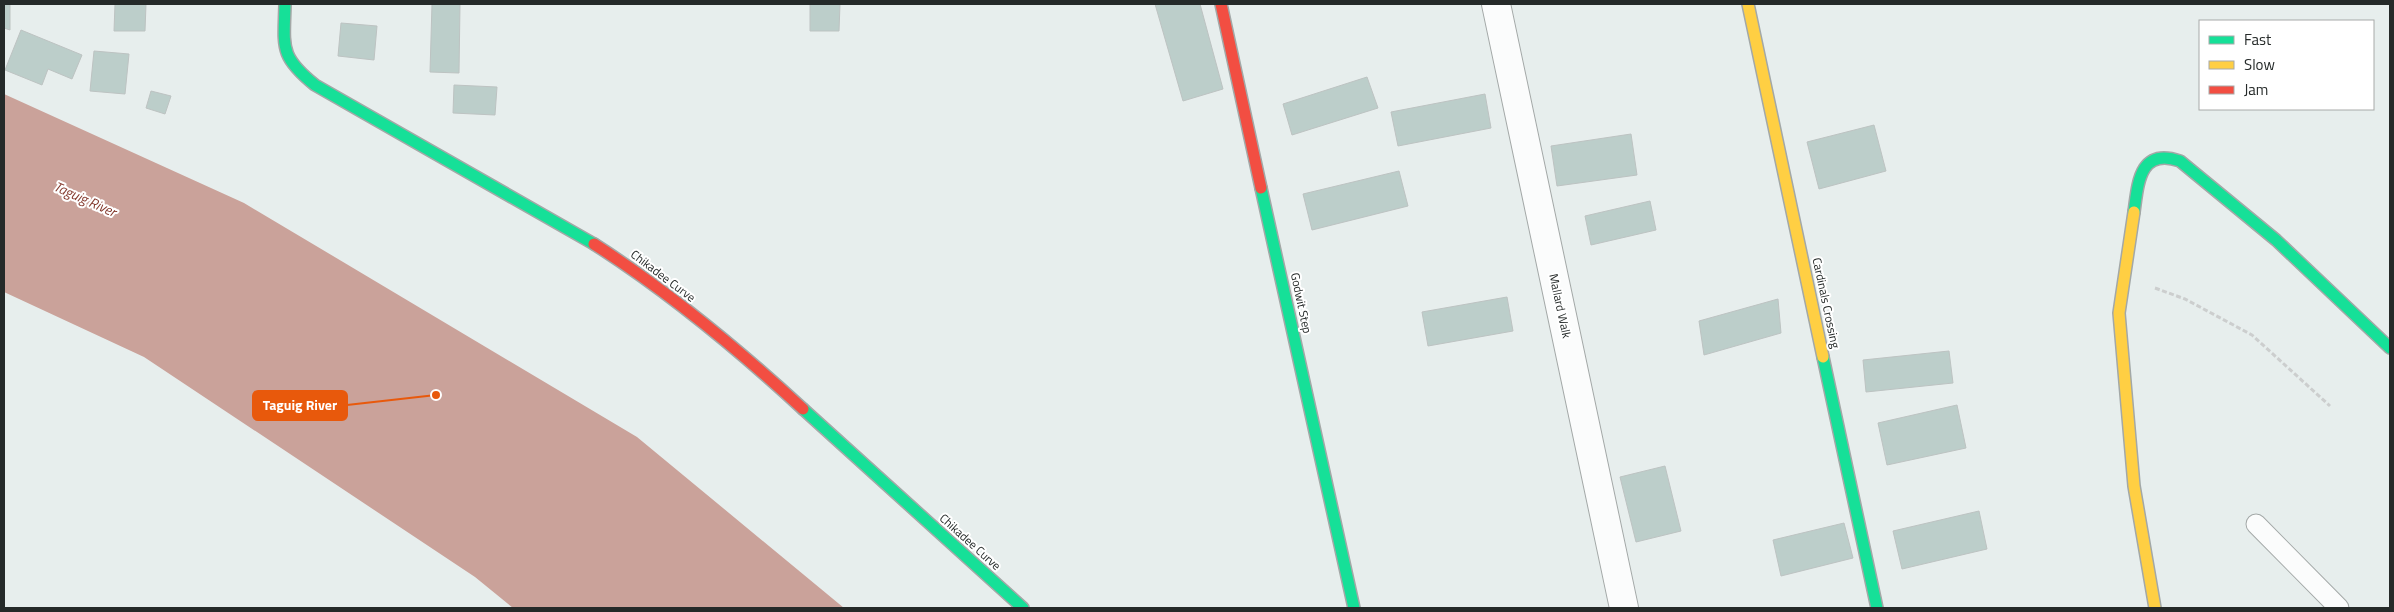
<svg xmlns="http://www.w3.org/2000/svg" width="2394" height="612" viewBox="0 0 2394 612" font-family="'Titillium Web',sans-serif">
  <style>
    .water { fill: #caa29a }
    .building { fill: #bcceca; stroke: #bdc3c2 }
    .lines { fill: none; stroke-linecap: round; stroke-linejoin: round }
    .lane-casing { stroke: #a3a8a7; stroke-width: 21 }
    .street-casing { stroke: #a3a8a7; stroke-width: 30 }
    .fast-casing { stroke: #a3a8a7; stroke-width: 14 }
    .slow-casing { stroke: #a3a8a7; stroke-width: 14 }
    .jam-casing { stroke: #a3a8a7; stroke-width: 14 }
    .path { stroke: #cccece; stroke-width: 3; stroke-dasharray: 5 2.5; stroke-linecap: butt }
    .lane { stroke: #fbfcfc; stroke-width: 19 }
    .street { stroke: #fbfcfc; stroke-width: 28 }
    .fast { stroke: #16e098; stroke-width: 11 }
    .slow { stroke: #ffcf43; stroke-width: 11 }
    .jam { stroke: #f24e42; stroke-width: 11 }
    .labels { text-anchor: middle; stroke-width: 4; stroke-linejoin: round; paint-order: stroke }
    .street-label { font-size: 12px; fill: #252a29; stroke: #fff }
    .water-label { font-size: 14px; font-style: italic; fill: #84392d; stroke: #fff }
    .leader { fill: none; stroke: #e8590c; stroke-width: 2 }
    .callout-dot { fill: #e8590c; stroke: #fff; stroke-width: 2 }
    .callout { fill: #e8590c; stroke: #e8590c; stroke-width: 2 }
    .callout-label { font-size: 14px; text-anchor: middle; font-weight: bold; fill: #fff }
  </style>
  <rect width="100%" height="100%" fill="#e7eeed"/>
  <polygon class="water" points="4,94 244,203 637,437 844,608 513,608 475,577 144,357 4,292"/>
  <g class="building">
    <polygon points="4,4 10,4 10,30 4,28"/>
    <polygon points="115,4 146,4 145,31 114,31"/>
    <polygon points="432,4 460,4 459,73 430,72"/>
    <polygon points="810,4 840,4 839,31 810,31"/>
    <polygon points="1155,4 1200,4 1223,89 1183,101"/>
    <polygon points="341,23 377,26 374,60 338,56"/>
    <polygon points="21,30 82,55 72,79 48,69 42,85 5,70"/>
    <polygon points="94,51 129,54 125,94 90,91"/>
    <polygon points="1367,77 1378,108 1292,135 1283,104"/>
    <polygon points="454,85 497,87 495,115 453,113"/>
    <polygon points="151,91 171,96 165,114 146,108"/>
    <polygon points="1485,94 1491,128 1398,146 1391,112"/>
    <polygon points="1874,125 1886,171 1819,189 1807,142"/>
    <polygon points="1631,134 1637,175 1557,186 1551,146"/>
    <polygon points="1399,171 1408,206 1312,230 1303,194"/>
    <polygon points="1650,201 1656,230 1591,245 1585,216"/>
    <polygon points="1507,297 1513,331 1428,346 1422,312"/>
    <polygon points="1778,299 1781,333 1704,355 1699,321"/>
    <polygon points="1949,351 1953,383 1866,392 1863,360"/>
    <polygon points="1957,405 1966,448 1887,465 1878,423"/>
    <polygon points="1665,466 1681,531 1636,542 1620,477"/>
    <polygon points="1979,511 1987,549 1902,569 1893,531"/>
    <polygon points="1844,523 1853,558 1781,576 1773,540"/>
  </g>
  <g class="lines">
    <g class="lane-casing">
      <polyline id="lane" points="2256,524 2339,608"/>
    </g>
    <g class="street-casing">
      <polyline id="street" points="1496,4 1624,608"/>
    </g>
    <g class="fast-casing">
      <g id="fast">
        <path d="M285,4C284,47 279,56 315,85L594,244"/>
        <polyline points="1261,188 1354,608"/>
        <path d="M2134,212C2138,184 2139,147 2180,161L2276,240L2390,348"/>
        <polyline points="1823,357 1877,608"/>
        <polyline points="803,409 1023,608"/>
      </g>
    </g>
    <g class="slow-casing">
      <g id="slow">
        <polyline points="1748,4 1823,357"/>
        <polyline points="2134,212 2119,313 2134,486 2155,608"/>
      </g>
    </g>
    <g class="jam-casing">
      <g id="jam">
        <polyline points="1221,4 1261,188"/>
        <path d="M594,244C669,292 738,349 803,409"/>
      </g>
    </g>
    <polyline class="path" points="2155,288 2185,299 2252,335 2330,406"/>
    <use href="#lane" class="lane"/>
    <use href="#street" class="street"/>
    <use href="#fast" class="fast"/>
    <use href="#slow" class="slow"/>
    <use href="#jam" class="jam"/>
  </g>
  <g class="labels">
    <g class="street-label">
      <text transform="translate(663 276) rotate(37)" y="4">Chikadee Curve</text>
      <text transform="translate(1301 303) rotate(78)" y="4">Godwit Step</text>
      <text transform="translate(1826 303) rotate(78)" y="4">Cardinals Crossing</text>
      <text transform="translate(1560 306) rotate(78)" y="4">Mallard Walk</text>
      <text transform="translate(970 542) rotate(42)" y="4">Chikadee Curve</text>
    </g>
    <g class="water-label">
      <text transform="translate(85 199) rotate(24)" y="5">Taguig River</text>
    </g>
  </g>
  <path class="leader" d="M436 395L347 405"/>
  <circle class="callout-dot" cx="436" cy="395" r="5"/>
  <rect class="callout" x="253" y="391" width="94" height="29" rx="5"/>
  <g class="callout-label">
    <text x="300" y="410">Taguig River</text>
  </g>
  <rect width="2394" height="612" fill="none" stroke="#252a29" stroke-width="10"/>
  <rect x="2199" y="20" width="175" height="90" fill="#ffffff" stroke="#a8aaa9"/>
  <rect x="2209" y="36" width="25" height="8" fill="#16e098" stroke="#a8aaa9"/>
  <text x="2244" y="45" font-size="15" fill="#252a29">Fast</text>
  <rect x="2209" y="61" width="25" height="8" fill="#ffcf43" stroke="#a8aaa9"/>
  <text x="2244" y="70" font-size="15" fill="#252a29">Slow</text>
  <rect x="2209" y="86" width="25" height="8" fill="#f24e42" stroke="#a8aaa9"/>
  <text x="2244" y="95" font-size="15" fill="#252a29">Jam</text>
</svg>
